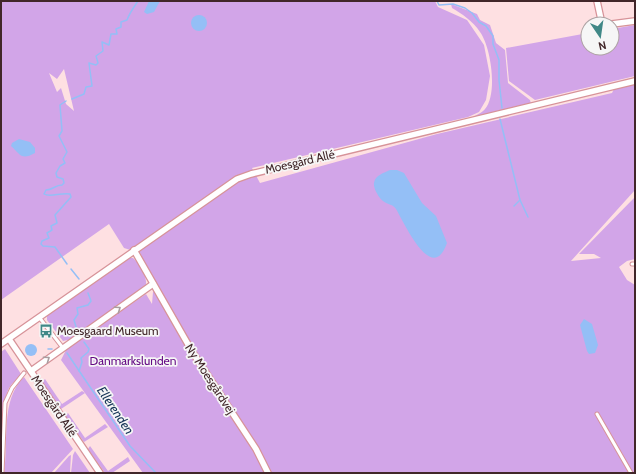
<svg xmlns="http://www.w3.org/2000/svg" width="636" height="474" viewBox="0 0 636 474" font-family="Cabin,sans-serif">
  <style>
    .green { fill: #d2a5e8; fill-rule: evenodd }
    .water { fill: #94bff6 }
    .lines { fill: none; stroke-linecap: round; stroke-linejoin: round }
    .stream { stroke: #94bff6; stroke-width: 1.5 }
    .service-casing { stroke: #d79399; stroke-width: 5 }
    .minor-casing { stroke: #d79399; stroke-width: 8 }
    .service { stroke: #fff; stroke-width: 3 }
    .minor { stroke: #fff; stroke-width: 5.5 }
    .oneway { stroke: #aa9d9f }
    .labels { text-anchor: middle; stroke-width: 3.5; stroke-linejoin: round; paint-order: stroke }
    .street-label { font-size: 12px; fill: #412629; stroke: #f6f6f6 }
    .poi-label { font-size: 12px; fill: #412629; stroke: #f6f6f6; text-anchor: start }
    .park-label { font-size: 12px; fill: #650b84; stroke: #f6f6f6 }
    .water-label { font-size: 13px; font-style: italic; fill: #173558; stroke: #f6f6f6 }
  </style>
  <rect width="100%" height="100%" fill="#fee0e2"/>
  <g class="green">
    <path d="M1,1H435L438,7L467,20L484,45L490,76L486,100L479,112L468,117L252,168L260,183L437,134L612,93L614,89L635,84V190L571,261L601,258L594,254H579L635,197V259L627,261L619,267L627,280L635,285V473H143L61,360L67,348L146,294L152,304L153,292L158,287L140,253L124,248L109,224L1,300ZM64,69L74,111L66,104L61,88L57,92L49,73L57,79Z"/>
    <path d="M451,4L477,14L480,20L490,25L496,43L505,50L508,83L530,100L531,104L475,118V116C478,114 483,112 485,109C498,94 491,47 480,32C473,21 462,14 452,8Z"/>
    <polygon points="635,25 635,76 535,100 509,81 506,48 588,33 588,48 612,48 612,29"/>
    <path d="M130,258H133C140,264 147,276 146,285L72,339L63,341L47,320V315Z"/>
    <path d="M5,349L21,374C18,378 12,383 9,388C0,406 2,451 1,473V352Z"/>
    <path d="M24,377L73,449L51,473H4C9,441 0,400 24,377Z"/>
    <polygon points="45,379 62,404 82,391 85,393 61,409 42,382"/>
    <polygon points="68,413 85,438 105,424 108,427 84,442 65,416"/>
    <polygon points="90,446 108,471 128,457 130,461 112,473 105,473 88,449"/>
    <polygon points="75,451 90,473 71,473 73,455"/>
    <polygon points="71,455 70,473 54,473 69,456"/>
  </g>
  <g class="water">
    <polygon points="149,1 160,1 154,12 147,14 144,12"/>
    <circle cx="199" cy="23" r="8"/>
    <path d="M19,139L30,142L35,148V153C21,161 20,154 11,146L12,143Z"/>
    <path d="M390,170H397L404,173L422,203L436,216L447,243C432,286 404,222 396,209C393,204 388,205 383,201C379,198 373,188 374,183C375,175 384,173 390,170Z"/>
    <polygon points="584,319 592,324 598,345 595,353 589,354 587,351 580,325"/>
    <circle cx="31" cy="350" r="6"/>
  </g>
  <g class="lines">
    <g class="stream">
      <polyline points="437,1 439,5 453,4 465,8 472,13 479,22 486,26 493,36 493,44 499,60 499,80 502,108"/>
      <path d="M72,99L84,94L86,87L92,86L89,63L96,65L98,63L96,56L103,51L102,42L109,45L111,34H117L116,29L121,27V22L127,20C130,12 134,7 138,1"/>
      <path d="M66,101L60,105L62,131L59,136L67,152L63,159L65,163L60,166L56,173L57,177L63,179L64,183L62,185C55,185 53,190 46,190L44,194C50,198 61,192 70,194L71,197L55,215L57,223L51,226L52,230L47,233L49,238L42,241L41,244L43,246L55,247L67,264"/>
      <polyline points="500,119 520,200 528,217"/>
      <polyline points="514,206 520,200"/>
      <polyline points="71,269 79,279"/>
      <polyline points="77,330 74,320 78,314 77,308 88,305 91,301 88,293"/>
      <polyline points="48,349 52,349"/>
      <polyline points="67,353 130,446 156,473"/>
      <polyline points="79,371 82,362 81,358 88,352 89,349 84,342"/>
    </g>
    <g class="service-casing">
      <g id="service">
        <polyline points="632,264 635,264"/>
        <polyline points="39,317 63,348"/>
        <polyline points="597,414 631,473"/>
        <polyline points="2,473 5,403 12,388 24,373"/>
      </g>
    </g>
    <g class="minor-casing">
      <g id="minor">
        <polyline points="597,1 602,24"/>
        <polyline points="612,24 635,21"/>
        <polyline points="134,250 193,353 256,449 268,473"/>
        <polyline points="9,339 100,473"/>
        <polyline points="1,344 237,179 251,174 635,81"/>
        <polyline points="31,371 153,284"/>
      </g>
    </g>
    <use href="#service" class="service"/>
    <use href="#minor" class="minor"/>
  </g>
  <defs><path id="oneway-chevron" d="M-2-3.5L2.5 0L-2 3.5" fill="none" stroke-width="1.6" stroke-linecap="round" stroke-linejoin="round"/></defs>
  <g class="oneway">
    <use href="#oneway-chevron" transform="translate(118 309) rotate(-35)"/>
    <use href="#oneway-chevron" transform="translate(47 359) rotate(-35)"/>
  </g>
  <defs>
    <g id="bus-bare" transform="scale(1.08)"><path d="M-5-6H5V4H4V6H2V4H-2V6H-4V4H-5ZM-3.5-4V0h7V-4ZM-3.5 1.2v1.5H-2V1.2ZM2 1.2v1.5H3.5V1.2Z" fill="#408887" stroke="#f6f6f6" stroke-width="2.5" paint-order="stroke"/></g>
  </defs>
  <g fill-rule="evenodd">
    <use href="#bus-bare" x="46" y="331"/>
  </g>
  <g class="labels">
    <g class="street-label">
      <text transform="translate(300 162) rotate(-13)" y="4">Moesgård Allé</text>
      <text transform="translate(210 379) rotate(57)" y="4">Ny Moesgårdvej</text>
      <text transform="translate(54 406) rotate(56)" y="4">Moesgård Allé</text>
    </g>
    <g class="poi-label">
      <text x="57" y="335">Moesgaard Museum</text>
    </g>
    <g class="park-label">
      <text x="133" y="365">Danmarkslunden</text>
    </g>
    <g class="water-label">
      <text transform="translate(116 410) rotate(56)" y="5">Ellerenden</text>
    </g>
  </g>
  <rect width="636" height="474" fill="none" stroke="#412629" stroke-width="4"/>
  <g transform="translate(600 36) rotate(167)"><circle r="19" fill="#f6f6f6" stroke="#aea3a4"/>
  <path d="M0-3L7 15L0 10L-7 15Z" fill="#408887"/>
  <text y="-6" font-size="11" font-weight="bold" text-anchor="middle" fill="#412629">N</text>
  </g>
</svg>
